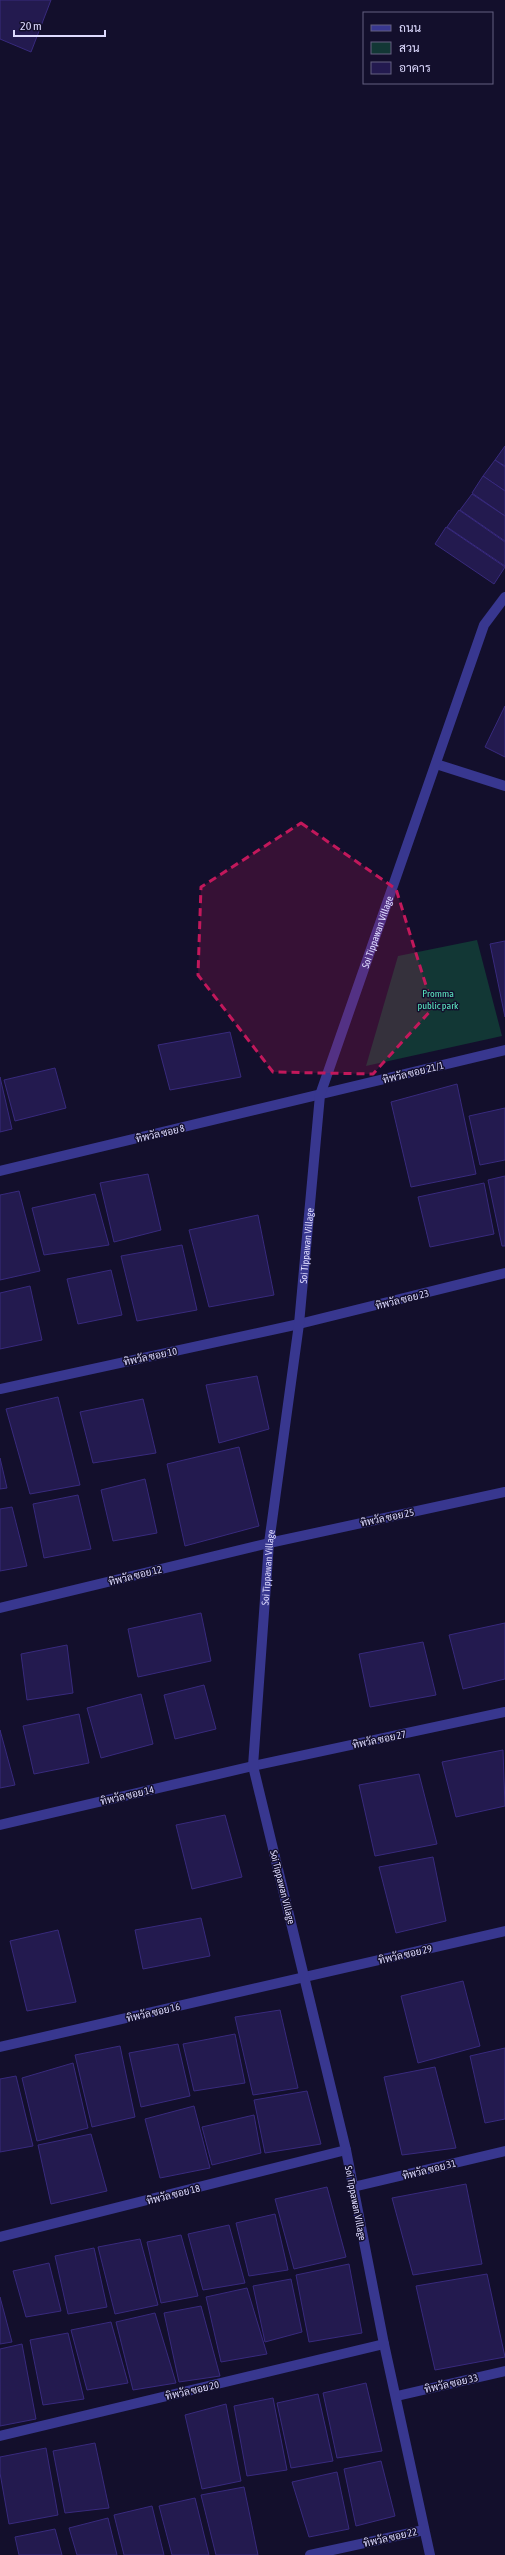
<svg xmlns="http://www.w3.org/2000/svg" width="505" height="2555" viewBox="0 0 505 2555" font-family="'Asap Condensed',Sarabun,sans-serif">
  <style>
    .green { fill: #123735 }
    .building { fill: #231a4f; stroke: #382a7d }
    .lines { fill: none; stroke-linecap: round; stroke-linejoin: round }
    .street { stroke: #38378f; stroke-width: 10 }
    .marked { fill: #c2185b; fill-opacity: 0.2; stroke: #c2185b; stroke-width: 3; stroke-dasharray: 8 5; stroke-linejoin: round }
    .labels { text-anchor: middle; stroke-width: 3; stroke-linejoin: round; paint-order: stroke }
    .street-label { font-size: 10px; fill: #dedbff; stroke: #130f2c }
    .park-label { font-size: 10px; fill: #5ce9c2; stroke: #130f2c }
  </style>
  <rect width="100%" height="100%" fill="#130f2c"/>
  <polygon class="green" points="477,940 502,1036 366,1066 398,956"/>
  <g class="building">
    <polygon points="0,0 51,0 31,52 0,39"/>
    <polygon points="505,446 505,466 495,460"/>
    <polygon points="495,460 505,467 505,491 483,476"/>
    <polygon points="483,476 505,491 505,516 472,493"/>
    <polygon points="472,494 505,516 505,541 460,510"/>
    <polygon points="459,510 505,542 505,566 447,527"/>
    <polygon points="446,527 505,567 494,584 435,544"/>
    <polygon points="505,706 505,757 485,747"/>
    <polygon points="505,941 505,1017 490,944"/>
    <polygon points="230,1032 241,1077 170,1090 158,1045"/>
    <polygon points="55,1068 66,1108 15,1121 4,1080"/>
    <polygon points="0,1077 12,1129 0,1132"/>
    <polygon points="457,1084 476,1174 411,1187 391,1102"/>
    <polygon points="505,1108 505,1160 480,1165 469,1116"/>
    <polygon points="148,1174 161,1230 114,1242 100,1183"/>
    <polygon points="505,1176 505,1246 502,1246 488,1180"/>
    <polygon points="484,1183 494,1234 430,1247 418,1197"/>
    <polygon points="19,1191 40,1271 0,1280 0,1195"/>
    <polygon points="95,1194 109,1245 44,1255 32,1208"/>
    <polygon points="258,1215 274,1295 209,1307 189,1230"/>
    <polygon points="182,1245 197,1310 137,1321 121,1256"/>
    <polygon points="111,1270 122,1315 78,1324 67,1279"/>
    <polygon points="30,1286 42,1340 0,1349 0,1293"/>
    <polygon points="257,1376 269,1429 219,1443 206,1385"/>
    <polygon points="58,1397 80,1485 30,1494 6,1409"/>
    <polygon points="143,1399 156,1453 93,1463 80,1412"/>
    <polygon points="239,1447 259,1526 185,1546 167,1464"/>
    <polygon points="0,1458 7,1488 0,1489"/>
    <polygon points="145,1479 157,1533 113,1541 101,1490"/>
    <polygon points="78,1495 91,1549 44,1558 33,1504"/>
    <polygon points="12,1507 27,1566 0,1571 0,1509"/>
    <polygon points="201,1613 211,1661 138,1677 128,1629"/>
    <polygon points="505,1623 505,1679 463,1689 449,1635"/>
    <polygon points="423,1642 436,1695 370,1707 359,1654"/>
    <polygon points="67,1645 73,1693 27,1700 21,1654"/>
    <polygon points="204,1685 216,1729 175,1739 164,1695"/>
    <polygon points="141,1694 153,1744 101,1758 87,1708"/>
    <polygon points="79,1714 89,1763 34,1774 23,1726"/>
    <polygon points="0,1730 15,1785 0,1788"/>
    <polygon points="503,1750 505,1806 456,1817 442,1762"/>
    <polygon points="419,1774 437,1844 375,1856 359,1785"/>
    <polygon points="225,1815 242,1877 192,1889 176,1825"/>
    <polygon points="433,1857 446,1921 396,1933 379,1867"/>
    <polygon points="201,1918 210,1956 143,1969 135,1930"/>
    <polygon points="58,1930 76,2002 27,2011 10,1941"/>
    <polygon points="463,1981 480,2046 418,2063 401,1996"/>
    <polygon points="280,2010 298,2088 253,2095 235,2017"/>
    <polygon points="235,2034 245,2083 194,2091 183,2044"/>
    <polygon points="178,2044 190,2096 141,2107 129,2053"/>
    <polygon points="120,2046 135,2117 92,2127 75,2055"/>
    <polygon points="505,2048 505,2119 485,2123 470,2056"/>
    <polygon points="73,2063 88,2128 37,2141 22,2078"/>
    <polygon points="435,2067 456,2148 402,2155 384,2077"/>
    <polygon points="16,2076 33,2146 0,2152 0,2079"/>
    <polygon points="307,2091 321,2144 265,2153 254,2100"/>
    <polygon points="194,2106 210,2168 160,2178 145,2119"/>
    <polygon points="254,2115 261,2153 212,2165 202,2127"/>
    <polygon points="91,2134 107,2191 51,2204 38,2145"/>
    <polygon points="466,2184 482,2264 413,2275 392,2198"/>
    <polygon points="327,2187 346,2257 294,2269 275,2199"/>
    <polygon points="275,2214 288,2270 249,2276 236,2223"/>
    <polygon points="229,2225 245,2283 203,2290 188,2234"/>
    <polygon points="181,2235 198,2296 161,2303 147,2242"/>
    <polygon points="140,2239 158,2305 115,2314 98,2247"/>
    <polygon points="94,2248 107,2307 68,2314 55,2256"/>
    <polygon points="49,2263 61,2311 26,2317 13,2271"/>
    <polygon points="349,2264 362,2333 309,2342 296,2275"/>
    <polygon points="487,2274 505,2357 435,2370 416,2286"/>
    <polygon points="291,2279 302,2332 265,2342 253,2286"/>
    <polygon points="247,2288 267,2354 221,2362 206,2297"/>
    <polygon points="0,2297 12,2342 0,2344"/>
    <polygon points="201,2306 220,2376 179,2382 164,2313"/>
    <polygon points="155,2313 176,2383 133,2390 116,2322"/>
    <polygon points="111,2322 128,2383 87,2390 71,2330"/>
    <polygon points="68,2333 84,2399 43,2405 30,2340"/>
    <polygon points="22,2344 36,2419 0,2426 0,2349"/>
    <polygon points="366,2383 382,2451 337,2458 323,2393"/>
    <polygon points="318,2394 333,2461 291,2468 277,2403"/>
    <polygon points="273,2398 287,2470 247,2476 234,2406"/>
    <polygon points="226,2404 241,2481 202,2489 185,2415"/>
    <polygon points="95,2443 109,2508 65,2513 53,2451"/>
    <polygon points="46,2448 58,2515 9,2524 0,2473 0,2457"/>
    <polygon points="381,2461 395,2516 356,2526 344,2469"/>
    <polygon points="337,2472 349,2529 309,2537 292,2482"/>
    <polygon points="244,2487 258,2555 216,2555 201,2495"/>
    <polygon points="195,2498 209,2555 172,2555 159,2506"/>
    <polygon points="152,2506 164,2555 124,2555 114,2515"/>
    <polygon points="108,2518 117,2555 77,2555 69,2528"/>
    <polygon points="55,2529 62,2555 19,2555 15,2537"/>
  </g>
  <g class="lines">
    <g class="street">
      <polyline points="436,764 505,786"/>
      <polyline points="0,1171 505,1050"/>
      <polyline points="0,1389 299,1324 505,1273"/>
      <polyline points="0,1608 269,1543 505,1492"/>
      <polyline points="0,1825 253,1766 505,1712"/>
      <polyline points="0,2047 505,1931"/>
      <polyline points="353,2187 505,2151"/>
      <polyline points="0,2237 346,2150"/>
      <polyline points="397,2396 505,2371"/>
      <polyline points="0,2436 384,2344"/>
      <polyline points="310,2555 424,2530"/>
      <path id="s1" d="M430,2555L384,2344L346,2150L253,1766L269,1543L299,1324L320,1095L484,625L505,597"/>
    </g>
  </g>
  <path class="marked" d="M301,823L396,889L433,1008L373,1074L273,1072L198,975L201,887Z"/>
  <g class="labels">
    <g class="street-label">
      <text dy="4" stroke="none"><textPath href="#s1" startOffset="1656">Soi Tippawan Village</textPath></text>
      <text transform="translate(413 1072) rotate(-14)" y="4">ทิพวัล ซอย 21/1</text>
      <text transform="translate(160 1133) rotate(-13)" y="4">ทิพวัล ซอย 8</text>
      <text dy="4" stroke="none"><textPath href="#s1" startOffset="1332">Soi Tippawan Village</textPath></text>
      <text transform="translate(402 1299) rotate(-14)" y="4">ทิพวัล ซอย 23</text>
      <text transform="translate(150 1356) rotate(-12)" y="4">ทิพวัล ซอย 10</text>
      <text transform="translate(387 1517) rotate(-12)" y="4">ทิพวัล ซอย 25</text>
      <text dy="4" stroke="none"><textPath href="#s1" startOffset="1008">Soi Tippawan Village</textPath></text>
      <text transform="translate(135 1575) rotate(-14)" y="4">ทิพวัล ซอย 12</text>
      <text transform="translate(379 1739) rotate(-12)" y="4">ทิพวัล ซอย 27</text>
      <text transform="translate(127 1795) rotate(-13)" y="4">ทิพวัล ซอย 14</text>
      <text transform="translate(283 1887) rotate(76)" y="4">Soi Tippawan Village</text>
      <text transform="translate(405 1954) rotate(-13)" y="4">ทิพวัล ซอย 29</text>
      <text transform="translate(153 2012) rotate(-13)" y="4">ทิพวัล ซอย 16</text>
      <text transform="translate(429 2169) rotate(-14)" y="4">ทิพวัล ซอย 31</text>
      <text transform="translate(173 2194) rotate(-14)" y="4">ทิพวัล ซอย 18</text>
      <text transform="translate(356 2203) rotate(79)" y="4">Soi Tippawan Village</text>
      <text transform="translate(451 2383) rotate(-13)" y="4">ทิพวัล ซอย 33</text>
      <text transform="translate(192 2390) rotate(-13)" y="4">ทิพวัล ซอย 20</text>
      <text transform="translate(390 2537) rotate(-13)" y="4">ทิพวัล ซอย 22</text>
    </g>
    <g class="park-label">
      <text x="438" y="997">Promma<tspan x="438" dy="12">public park</tspan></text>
    </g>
  </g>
  <rect x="363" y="12" width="130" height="72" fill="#130f2c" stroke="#646180"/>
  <rect x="371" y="25" width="20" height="6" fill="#38378f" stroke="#646180"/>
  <text x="399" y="32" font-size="12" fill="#dedbff">ถนน</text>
  <rect x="371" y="42" width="20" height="12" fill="#123735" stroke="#646180"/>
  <text x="399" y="52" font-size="12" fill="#dedbff">สวน</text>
  <rect x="371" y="62" width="20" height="12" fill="#231a4f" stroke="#646180"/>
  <text x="399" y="72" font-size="12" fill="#dedbff">อาคาร</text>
  <path d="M14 30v6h91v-6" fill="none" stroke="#dedbff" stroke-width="2"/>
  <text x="20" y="30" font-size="12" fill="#dedbff" stroke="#130f2c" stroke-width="3" paint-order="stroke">20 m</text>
</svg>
